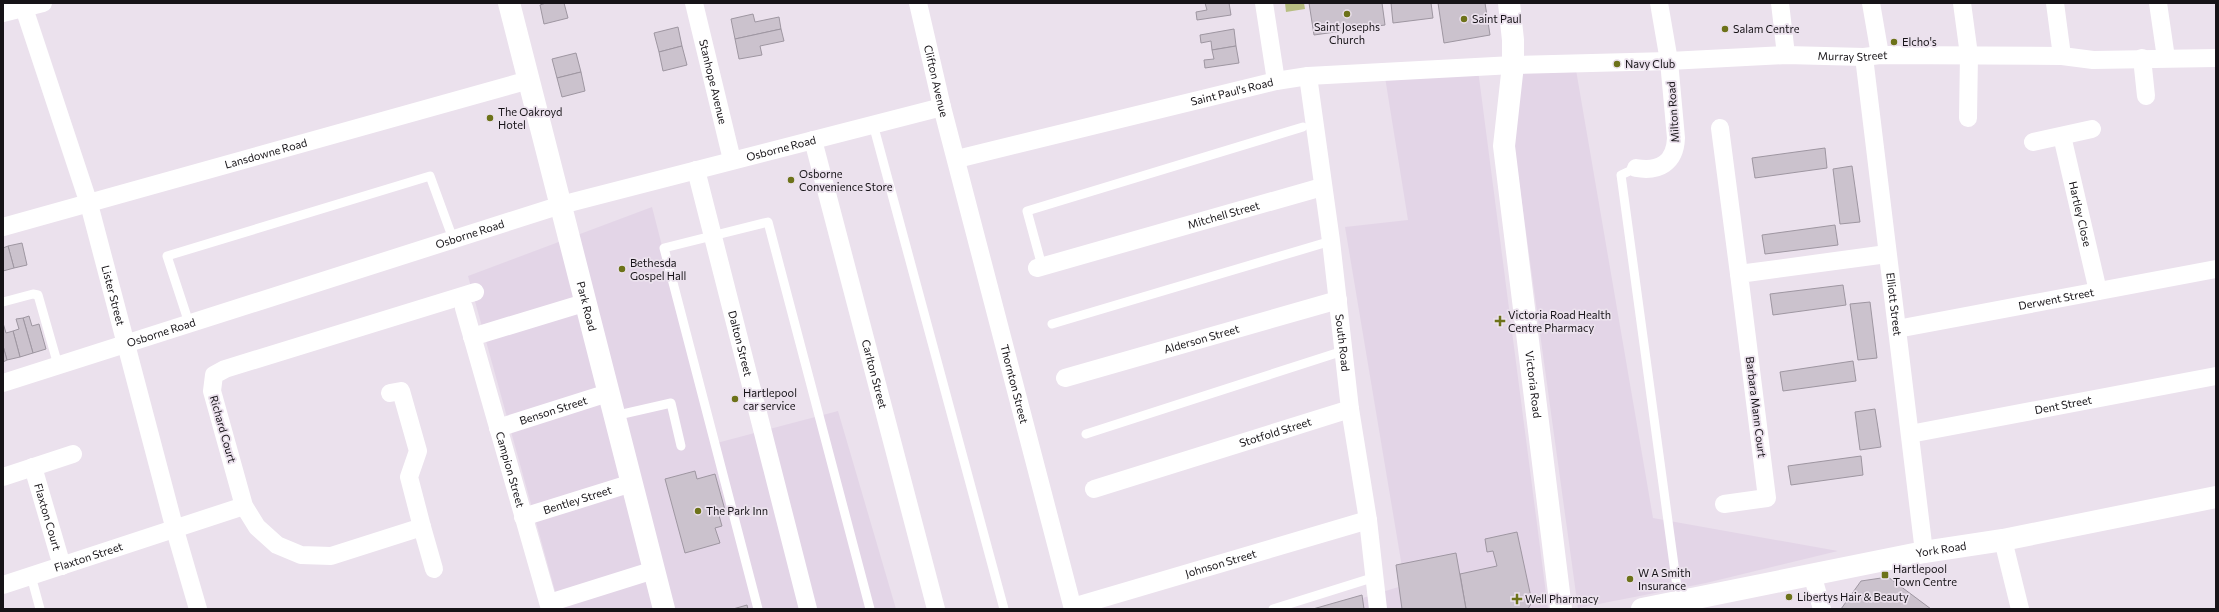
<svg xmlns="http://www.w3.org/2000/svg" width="2219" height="612" viewBox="0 0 2219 612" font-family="Commissioner,sans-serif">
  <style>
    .built { fill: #e3d5e7 }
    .green { fill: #b8be82 }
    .building { fill: #cbc2cd; stroke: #9e96a1 }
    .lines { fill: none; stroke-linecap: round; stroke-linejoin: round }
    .service { stroke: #fff; stroke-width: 9 }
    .minor { stroke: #fff; stroke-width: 18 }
    .tertiary { stroke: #fff; stroke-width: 22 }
    .secondary { stroke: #fff; stroke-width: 22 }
    .poi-dot { fill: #6d7219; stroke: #ebe1ed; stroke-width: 1.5 }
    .labels { text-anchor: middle; stroke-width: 3.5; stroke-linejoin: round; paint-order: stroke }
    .poi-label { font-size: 11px; fill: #161317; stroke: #ebe1ed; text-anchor: start }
    .street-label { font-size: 11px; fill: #161317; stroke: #ebe1ed }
  </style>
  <rect width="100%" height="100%" fill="#ebe1ed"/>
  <g class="built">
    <polygon points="1477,62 1548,609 1327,609 1405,585 1345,227 1408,220 1384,71"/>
    <polygon points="1576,70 1653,518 1838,551 1706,583 1578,608 1504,73"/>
    <polygon points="652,207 713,444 838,411 896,609 560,609 468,276"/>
  </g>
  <polygon class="green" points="1285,3 1304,3 1305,9 1286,12"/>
  <g class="building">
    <polygon points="546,3 564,3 568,18 544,24 540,5"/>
    <polygon points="1205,3 1229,3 1231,15 1197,20 1196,12 1207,10"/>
    <polygon points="1309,3 1382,3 1385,25 1314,35"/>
    <polygon points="1391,3 1431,3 1433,18 1393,23"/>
    <polygon points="1438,3 1485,3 1490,35 1444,43"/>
    <polygon points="753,14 755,22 779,17 781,29 735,39 731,19"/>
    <polygon points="678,27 682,46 659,52 654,33"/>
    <polygon points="781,29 784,41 760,46 762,55 739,59 735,39"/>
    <polygon points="1234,29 1236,46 1212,50 1211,41 1201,43 1200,35"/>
    <polygon points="682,46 687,65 663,71 659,52"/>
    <polygon points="1236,46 1239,63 1205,68 1204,60 1214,59 1212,50"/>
    <polygon points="576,53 581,72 557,78 552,59"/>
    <polygon points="581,72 585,91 562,97 557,78"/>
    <polygon points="1825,148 1827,168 1755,178 1752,158"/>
    <polygon points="1852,166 1860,222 1840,224 1833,169"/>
    <polygon points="1835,225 1838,245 1765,254 1762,235"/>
    <polygon points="22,243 27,265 14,268 8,246"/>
    <polygon points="8,246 14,268 3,271 3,248"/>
    <polygon points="1843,285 1846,305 1773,315 1770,294"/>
    <polygon points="1870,302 1877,358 1858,360 1850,304"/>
    <polygon points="29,316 32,326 39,324 46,349 33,353 23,318"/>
    <polygon points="23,318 33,353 20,357 13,331 19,329 16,319"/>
    <polygon points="3,323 6,333 13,331 20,357 7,360 3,346"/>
    <polygon points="3,346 7,360 3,362"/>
    <polygon points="1853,361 1856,381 1783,391 1780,372"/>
    <polygon points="1875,409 1881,447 1860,450 1855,412"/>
    <polygon points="1861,456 1863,475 1791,485 1788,466"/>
    <polygon points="695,471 697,479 715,474 725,510 718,512 722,526 715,528 720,543 685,553 665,479"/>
    <polygon points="1517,532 1532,602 1528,609 1466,609 1460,574 1497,566 1493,551 1487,552 1485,539"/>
    <polygon points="1456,553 1466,609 1402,609 1396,565"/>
    <polygon points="1888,577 1931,609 1841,609 1861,581"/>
    <polygon points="1362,595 1364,609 1313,609"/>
    <polygon points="747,605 748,609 733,609"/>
  </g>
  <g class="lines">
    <g class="service">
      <polyline points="873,124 1004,609"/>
      <polyline points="1636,168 1621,175 1679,602"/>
      <polyline points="1042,266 1027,211 1303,127"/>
      <polyline points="3,302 33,294 38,295 58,365"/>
      <polyline points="189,323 167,256 430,176 453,239"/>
      <polyline points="1052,324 1331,241"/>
      <polyline points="614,416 671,403 681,446"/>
      <polyline points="1086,434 1343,351"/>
      <polyline points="31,576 40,609"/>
      <polyline points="758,609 664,248 768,222 870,609"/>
      <polyline points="1273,609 1375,577"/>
    </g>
    <g class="minor">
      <path id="s1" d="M694,3L732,160"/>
      <path id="s2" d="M918,3L942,107L1073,609"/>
      <polyline points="1264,3 1276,81"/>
      <polyline points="1780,3 1786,55"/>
      <polyline points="1871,3 1880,55"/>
      <polyline points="1962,3 1969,55 1968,118"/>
      <polyline points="2055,3 2062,56"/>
      <polyline points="2158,3 2166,58"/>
      <path id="s3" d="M24,8L89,204L175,530L198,609"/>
      <polyline points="3,13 43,3"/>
      <path id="s4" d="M1864,57L1924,552"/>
      <polyline points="2142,58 2146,96"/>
      <path id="s5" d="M1308,76L1331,241L1350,409L1368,520L1378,609"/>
      <polyline points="1720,128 1739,274"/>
      <path id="s6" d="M2062,136L2098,291"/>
      <path id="s7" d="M813,140L936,609"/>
      <polyline points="2033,142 2092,129"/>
      <path id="s8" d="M957,159L1276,81L1308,76L1513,65L1669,61L1786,55L1864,57L1880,55L2062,56L2093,60L2216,58"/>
      <path d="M1636,168C1659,172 1675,163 1676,138L1669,61L1659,3"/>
      <path id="s9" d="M696,170L808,609"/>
      <path id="s10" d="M3,227L529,80"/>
      <path id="s11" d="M1037,268L1322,187"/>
      <path id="s12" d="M464,308L550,609"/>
      <path id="s13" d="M1897,329L2216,269"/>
      <polyline points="472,337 584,303"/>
      <path id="s14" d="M1065,378L1338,300"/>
      <path id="s15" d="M3,383L561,205L942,107"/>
      <polyline points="390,393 401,391 418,451 409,477 422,527 331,556 301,555 277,545 257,527 244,506 212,391 214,375 225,369 475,292"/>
      <path id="s16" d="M498,428L608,393"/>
      <path id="s17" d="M1910,434L2216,376"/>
      <path id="s18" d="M33,467L62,566"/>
      <polyline points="3,477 73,454"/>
      <path id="s19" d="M1094,489L1350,409"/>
      <polyline points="1724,504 1767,498 1739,274 1887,254"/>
      <path id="s20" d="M523,517L632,483"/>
      <polyline points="422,527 434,569"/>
      <polyline points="2003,540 2020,609"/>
      <polyline points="1812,574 1822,609"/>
      <path id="s21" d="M3,585L244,506"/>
      <polyline points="549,603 654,570"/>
      <path id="s22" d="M1073,607L1368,520"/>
    </g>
    <g class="tertiary">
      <path id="s23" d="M509,3L664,609"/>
      <path id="s24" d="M1509,3L1513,40V65L1504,146L1561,609"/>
    </g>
    <path class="secondary" id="s25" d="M1642,609L1924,552L2003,540L2216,497"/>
  </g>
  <g class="poi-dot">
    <circle cx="1347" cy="14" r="4"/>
    <circle cx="1464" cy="19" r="4"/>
    <circle cx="1725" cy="29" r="4"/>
    <circle cx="1894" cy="42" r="4"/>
    <circle cx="1617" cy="64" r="4"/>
    <circle cx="490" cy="118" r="4"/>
    <circle cx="791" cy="180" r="4"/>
    <circle cx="622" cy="269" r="4"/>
    <path d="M1498 315h4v4h4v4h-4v4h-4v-4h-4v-4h4z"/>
    <circle cx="735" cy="399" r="4"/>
    <circle cx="698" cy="511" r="4"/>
    <rect x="1881" y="571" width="8" height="8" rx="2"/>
    <circle cx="1630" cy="579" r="4"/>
    <circle cx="1789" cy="597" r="4"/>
    <path d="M1515 593h4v4h4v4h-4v4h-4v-4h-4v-4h4z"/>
  </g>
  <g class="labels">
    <g class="poi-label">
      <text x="1472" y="23">Saint Paul</text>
      <text x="1347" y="31" text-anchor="middle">Saint Josephs<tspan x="1347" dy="13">Church</tspan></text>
      <text x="1733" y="33">Salam Centre</text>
      <text x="1902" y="46">Elcho's</text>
      <text x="1625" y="68">Navy Club</text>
      <text x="498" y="116">The Oakroyd<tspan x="498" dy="13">Hotel</tspan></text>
      <text x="799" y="178">Osborne<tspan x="799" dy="13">Convenience Store</tspan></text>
      <text x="630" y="267">Bethesda<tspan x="630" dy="13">Gospel Hall</tspan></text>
      <text x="1508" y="319">Victoria Road Health<tspan x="1508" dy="13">Centre Pharmacy</tspan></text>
      <text x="743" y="397">Hartlepool<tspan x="743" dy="13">car service</tspan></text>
      <text x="706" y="515">The Park Inn</text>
      <text x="1893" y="573">Hartlepool<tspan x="1893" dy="13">Town Centre</tspan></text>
      <text x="1638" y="577">W A Smith<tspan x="1638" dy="13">Insurance</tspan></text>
      <text x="1797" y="601">Libertys Hair &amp; Beauty</text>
      <text x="1525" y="603">Well Pharmacy</text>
    </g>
    <g class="street-label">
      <text dy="4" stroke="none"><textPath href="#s8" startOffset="906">Murray Street</textPath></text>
      <text dy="4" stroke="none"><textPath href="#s1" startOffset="81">Stanhope Avenue</textPath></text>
      <text dy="4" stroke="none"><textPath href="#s2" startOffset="80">Clifton Avenue</textPath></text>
      <text dy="4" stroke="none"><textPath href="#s8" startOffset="283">Saint Paul's Road</textPath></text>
      <text transform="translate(1673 112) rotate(-94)" y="4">Milton Road</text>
      <text dy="4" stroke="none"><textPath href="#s15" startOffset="813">Osborne Road</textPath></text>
      <text dy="4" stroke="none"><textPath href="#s10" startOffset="273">Lansdowne Road</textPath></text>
      <text dy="4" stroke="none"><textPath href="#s6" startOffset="80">Hartley Close</textPath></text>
      <text dy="4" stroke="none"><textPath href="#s11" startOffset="194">Mitchell Street</textPath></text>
      <text dy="4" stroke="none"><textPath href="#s15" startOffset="490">Osborne Road</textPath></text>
      <text dy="4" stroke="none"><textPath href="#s3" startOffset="301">Lister Street</textPath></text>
      <text dy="4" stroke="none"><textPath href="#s13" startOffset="162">Derwent Street</textPath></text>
      <text dy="4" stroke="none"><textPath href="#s4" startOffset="249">Elliott Street</textPath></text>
      <text dy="4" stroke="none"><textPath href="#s23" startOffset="313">Park Road</textPath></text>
      <text dy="4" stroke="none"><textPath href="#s15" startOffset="166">Osborne Road</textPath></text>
      <text dy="4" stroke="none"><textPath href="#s14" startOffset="142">Alderson Street</textPath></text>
      <text dy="4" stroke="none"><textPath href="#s9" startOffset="179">Dalton Street</textPath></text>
      <text dy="4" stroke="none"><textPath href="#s5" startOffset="269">South Road</textPath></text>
      <text dy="4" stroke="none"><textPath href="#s7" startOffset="242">Carlton Street</textPath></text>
      <text dy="4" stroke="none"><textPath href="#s2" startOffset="393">Thornton Street</textPath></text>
      <text dy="4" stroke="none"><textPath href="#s24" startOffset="384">Victoria Road</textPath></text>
      <text dy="4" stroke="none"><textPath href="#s17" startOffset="156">Dent Street</textPath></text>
      <text transform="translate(1756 407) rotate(83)" y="4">Barbara Mann Court</text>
      <text dy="4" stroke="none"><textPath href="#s16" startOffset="58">Benson Street</textPath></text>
      <text transform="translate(223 429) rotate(74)" y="4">Richard Court</text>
      <text dy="4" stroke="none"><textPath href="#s19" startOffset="190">Stotfold Street</textPath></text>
      <text dy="4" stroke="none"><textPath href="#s12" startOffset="168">Campion Street</textPath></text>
      <text dy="4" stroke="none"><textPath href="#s20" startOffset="57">Bentley Street</textPath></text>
      <text dy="4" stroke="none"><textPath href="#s18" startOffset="52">Flaxton Court</textPath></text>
      <text dy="4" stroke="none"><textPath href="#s25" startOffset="305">York Road</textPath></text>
      <text dy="4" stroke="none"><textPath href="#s21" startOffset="90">Flaxton Street</textPath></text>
      <text dy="4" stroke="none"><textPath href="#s22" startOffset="154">Johnson Street</textPath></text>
    </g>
  </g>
  <rect width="2219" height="612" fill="none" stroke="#161317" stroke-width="8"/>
</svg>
